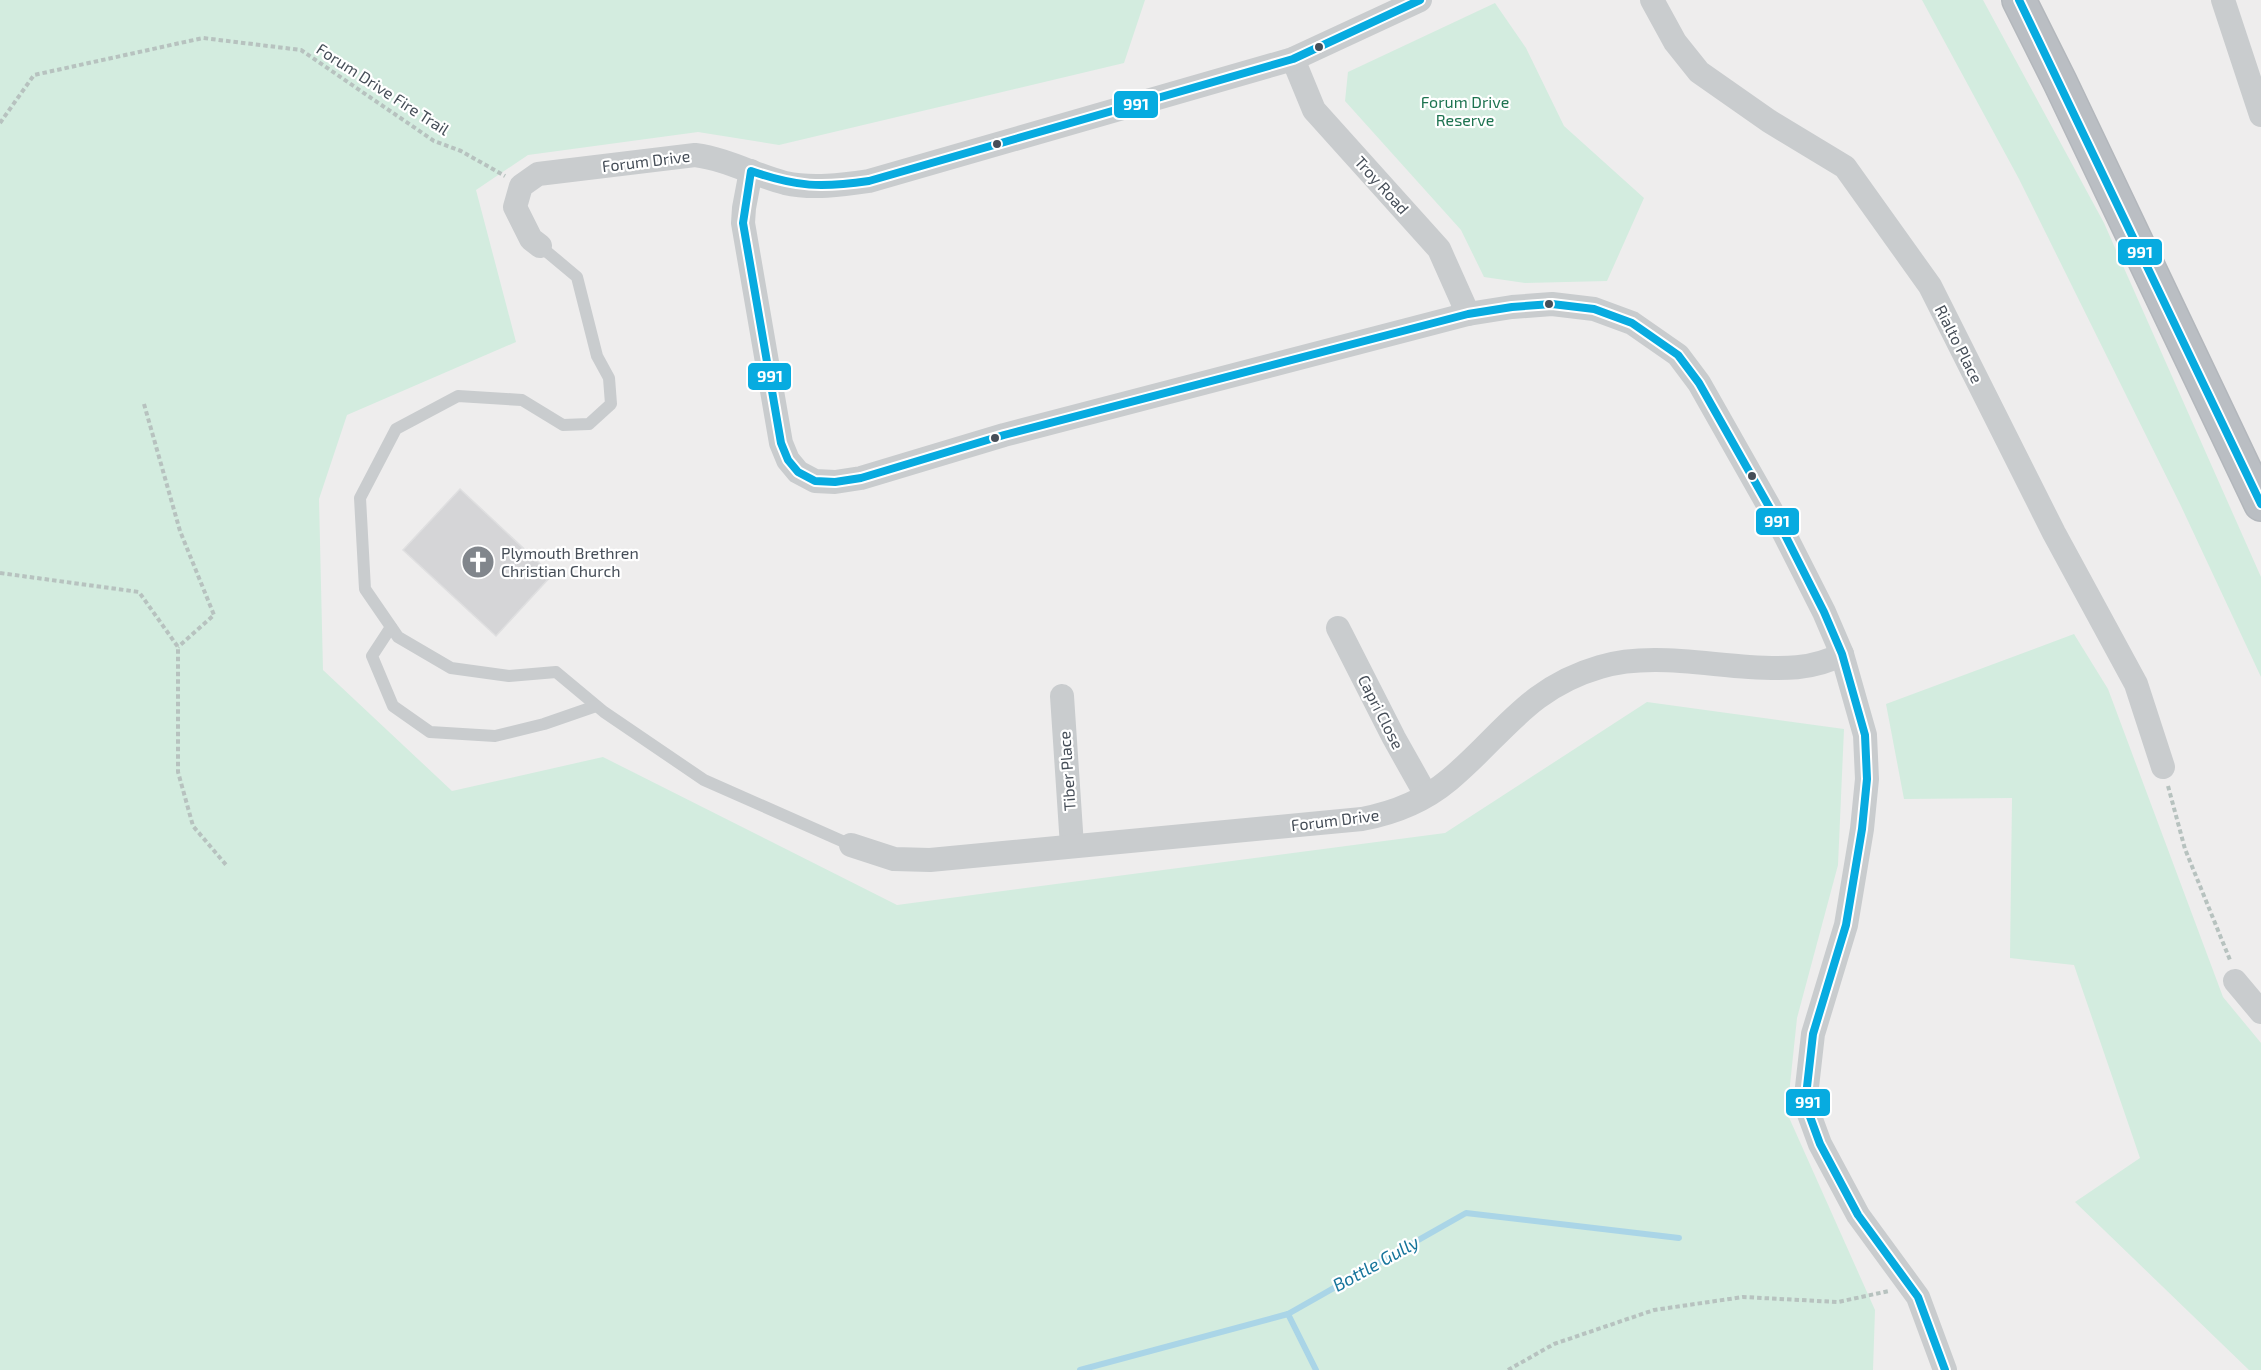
<svg xmlns="http://www.w3.org/2000/svg" width="2261" height="1370" viewBox="0 0 2261 1370" font-family="'Exo 2',sans-serif">
  <style>
    .green { fill: #d3ecdf }
    .lines { fill: none; stroke-linecap: round; stroke-linejoin: round }
    .stream { stroke: #aad5e7; stroke-width: 6 }
    .building { fill: #d5d5d7; stroke: #dfdfe0; stroke-width: 1.5 }
    .highway-casing { stroke: #b3b7bc; stroke-width: 36 }
    .path { stroke: #b7c2bf; stroke-width: 4; stroke-dasharray: 4.5 3; stroke-linecap: butt }
    .lane { stroke: #c9ccce; stroke-width: 12 }
    .street { stroke: #c9ccce; stroke-width: 24 }
    .highway { stroke: #babec3; stroke-width: 33 }
    .bus-1-casing { stroke: #fff; stroke-width: 12 }
    .bus-1 { stroke: #07abe0; stroke-width: 8 }
    .bus-dot { fill: #464e58; stroke: #fff; stroke-width: 2 }
    .labels { text-anchor: middle; stroke-width: 4.5; stroke-linejoin: round; paint-order: stroke }
    .street-label { font-size: 16px; fill: #464e58; stroke: #fff }
    .park-label { font-size: 16px; fill: #1d7350; stroke: #fff }
    .poi-label { font-size: 16px; fill: #464e58; stroke: #fff; text-anchor: start }
    .water-label { font-size: 18px; font-style: italic; fill: #16749b; stroke: #fff }
    .line-badge { stroke: #fff; stroke-width: 2 }
    .badge-label { font-size: 16px; text-anchor: middle; font-weight: bold; fill: #fff }
  </style>
  <rect width="100%" height="100%" fill="#eeeded"/>
  <g class="green">
    <polygon points="0,0 1145,0 1124,63 779,145 698,132 528,155 476,190 516,342 347,415 319,499 323,670 452,791 603,757 897,905 1445,833 1647,702 1844,729 1838,865 1797,1018 1787,1113 1875,1310 1873,1370 0,1370"/>
    <polygon points="1922,0 1983,0 2104,223 2261,577 2261,677 2181,506 2019,179"/>
    <polygon points="1495,3 1526,48 1564,126 1644,198 1607,281 1525,283 1484,277 1461,230 1345,101 1348,72"/>
    <polygon points="2074,634 2108,689 2223,997 2261,1043 2261,1370 2249,1370 2075,1202 2140,1158 2074,965 2010,958 2012,798 1904,799 1886,704"/>
  </g>
  <g class="lines">
    <g class="stream">
      <polyline points="1288,1314 1316,1370"/>
      <polyline points="1080,1370 1288,1314 1466,1213 1679,1238"/>
    </g>
  </g>
  <polygon class="building" points="460,489 552,575 496,636 403,550"/>
  <g class="lines">
    <g class="highway-casing">
      <polyline id="highway" points="2019,0 2060,82 2261,504"/>
    </g>
    <g class="path">
      <polyline points="0,123 34,75 203,38 301,50 434,141 461,151 505,176"/>
      <polyline points="144,404 180,531 214,615 178,647"/>
      <polyline points="0,573 139,592 178,647 178,772 193,826 227,866"/>
      <polyline points="2168,786 2185,849 2230,960"/>
      <polyline points="1508,1370 1554,1344 1654,1310 1743,1297 1838,1302 1889,1291"/>
    </g>
    <g class="lane">
      <polyline points="540,246 577,277 597,356 609,378 611,404 589,424 563,425 522,400 458,396 396,429 360,498 365,589 398,637 451,668 509,676 556,672 604,712 704,780 851,845"/>
      <polyline points="391,627 372,656 393,706 430,732 495,736 544,724 596,706"/>
    </g>
    <g class="street">
      <polyline points="1652,0 1675,42 1699,72 1769,121 1845,167 1930,286 2054,533 2136,684 2163,767"/>
      <polyline points="2223,0 2261,115"/>
      <polyline points="1293,59 1314,110 1439,249 1468,314"/>
      <polyline points="751,171 744,208 743,223 781,443 788,460 798,472 815,481 835,482 861,478 1004,435 1468,314 1512,307 1552,304 1594,309 1632,323 1678,355 1699,383 1784,533 1824,612 1842,654 1865,735 1867,779 1862,829 1846,925 1813,1034 1807,1087 1809,1114 1820,1144 1858,1215 1918,1297 1945,1370"/>
      <path d="M540,246L531,239L515,207L521,186L538,174L695,155C727,159 754,175 785,183C812,189 842,185 869,181L1293,59L1420,0"/>
      <polyline points="1338,628 1394,738 1426,795"/>
      <polyline points="1062,696 1072,846"/>
      <path d="M851,845L894,859L930,860L1362,819C1394,813 1424,801 1449,780C1502,736 1527,688 1600,667C1647,653 1701,664 1749,667C1782,669 1813,670 1842,654"/>
      <polyline points="2235,981 2261,1012"/>
    </g>
    <use href="#highway" class="highway"/>
    <g class="bus-1-casing">
      <g id="bus-1">
        <path d="M1420,0L1293,59L869,181C821,188 797,187 751,171L743,223L781,443L788,460L798,472L815,481L835,482L861,478L1004,435L1468,314L1512,307L1552,304L1594,309L1632,323L1678,355L1699,383L1784,533L1824,612L1842,654L1865,735L1867,779L1862,829L1846,925L1813,1034L1807,1087L1809,1114L1820,1144L1858,1215L1918,1297L1945,1370"/>
        <polyline points="2019,0 2261,504"/>
      </g>
    </g>
    <use href="#bus-1" class="bus-1"/>
  </g>
  <defs>
    <g id="church-disc" transform="scale(1.725)"><circle r="9.5" fill="#81868c" stroke="#fff"/><path d="M-1.2-6h2.4v3.5h3.3v2.4h-3.3V6h-2.4V-.1h-3.3v-2.4h3.3Z" fill="#fff"/></g>
  </defs>
  <g fill-rule="evenodd">
    <use href="#church-disc" x="478" y="562"/>
  </g>
  <g class="bus-dot">
    <circle cx="1319" cy="47" r="5"/>
    <circle cx="997" cy="144" r="5"/>
    <circle cx="1549" cy="304" r="5"/>
    <circle cx="995" cy="438" r="5"/>
    <circle cx="1752" cy="476" r="5"/>
  </g>
  <g class="labels">
    <g class="street-label">
      <text transform="translate(383 89) rotate(33)" y="6">Forum Drive Fire Trail</text>
      <text transform="translate(646 161) rotate(-7)" y="6">Forum Drive</text>
      <text transform="translate(1382 185) rotate(48)" y="6">Troy Road</text>
      <text transform="translate(1959 344) rotate(63)" y="6">Rialto Place</text>
      <text transform="translate(1381 712) rotate(63)" y="6">Capri Close</text>
      <text transform="translate(1067 771) rotate(-94)" y="6">Tiber Place</text>
      <text transform="translate(1335 820) rotate(-7)" y="6">Forum Drive</text>
    </g>
    <g class="park-label">
      <text x="1465" y="108">Forum Drive<tspan x="1465" dy="18">Reserve</tspan></text>
    </g>
    <g class="poi-label">
      <text x="501" y="559">Plymouth Brethren<tspan x="501" dy="18">Christian Church</tspan></text>
    </g>
    <g class="water-label">
      <text transform="translate(1376 1264) rotate(-29)" y="6">Bottle Gully</text>
    </g>
  </g>
  <g class="line-badge">
    <rect x="1113" y="90" width="46" height="29" rx="6" fill="#07abe0"/>
    <rect x="2117" y="238" width="46" height="28" rx="6" fill="#07abe0"/>
    <rect x="747" y="362" width="45" height="29" rx="6" fill="#07abe0"/>
    <rect x="1755" y="507" width="45" height="29" rx="6" fill="#07abe0"/>
    <rect x="1785" y="1088" width="46" height="29" rx="6" fill="#07abe0"/>
  </g>
  <g class="badge-label">
    <text x="1136" y="110">991</text>
    <text x="2140" y="258">991</text>
    <text x="770" y="382">991</text>
    <text x="1777" y="527">991</text>
    <text x="1808" y="1108">991</text>
  </g>
</svg>
